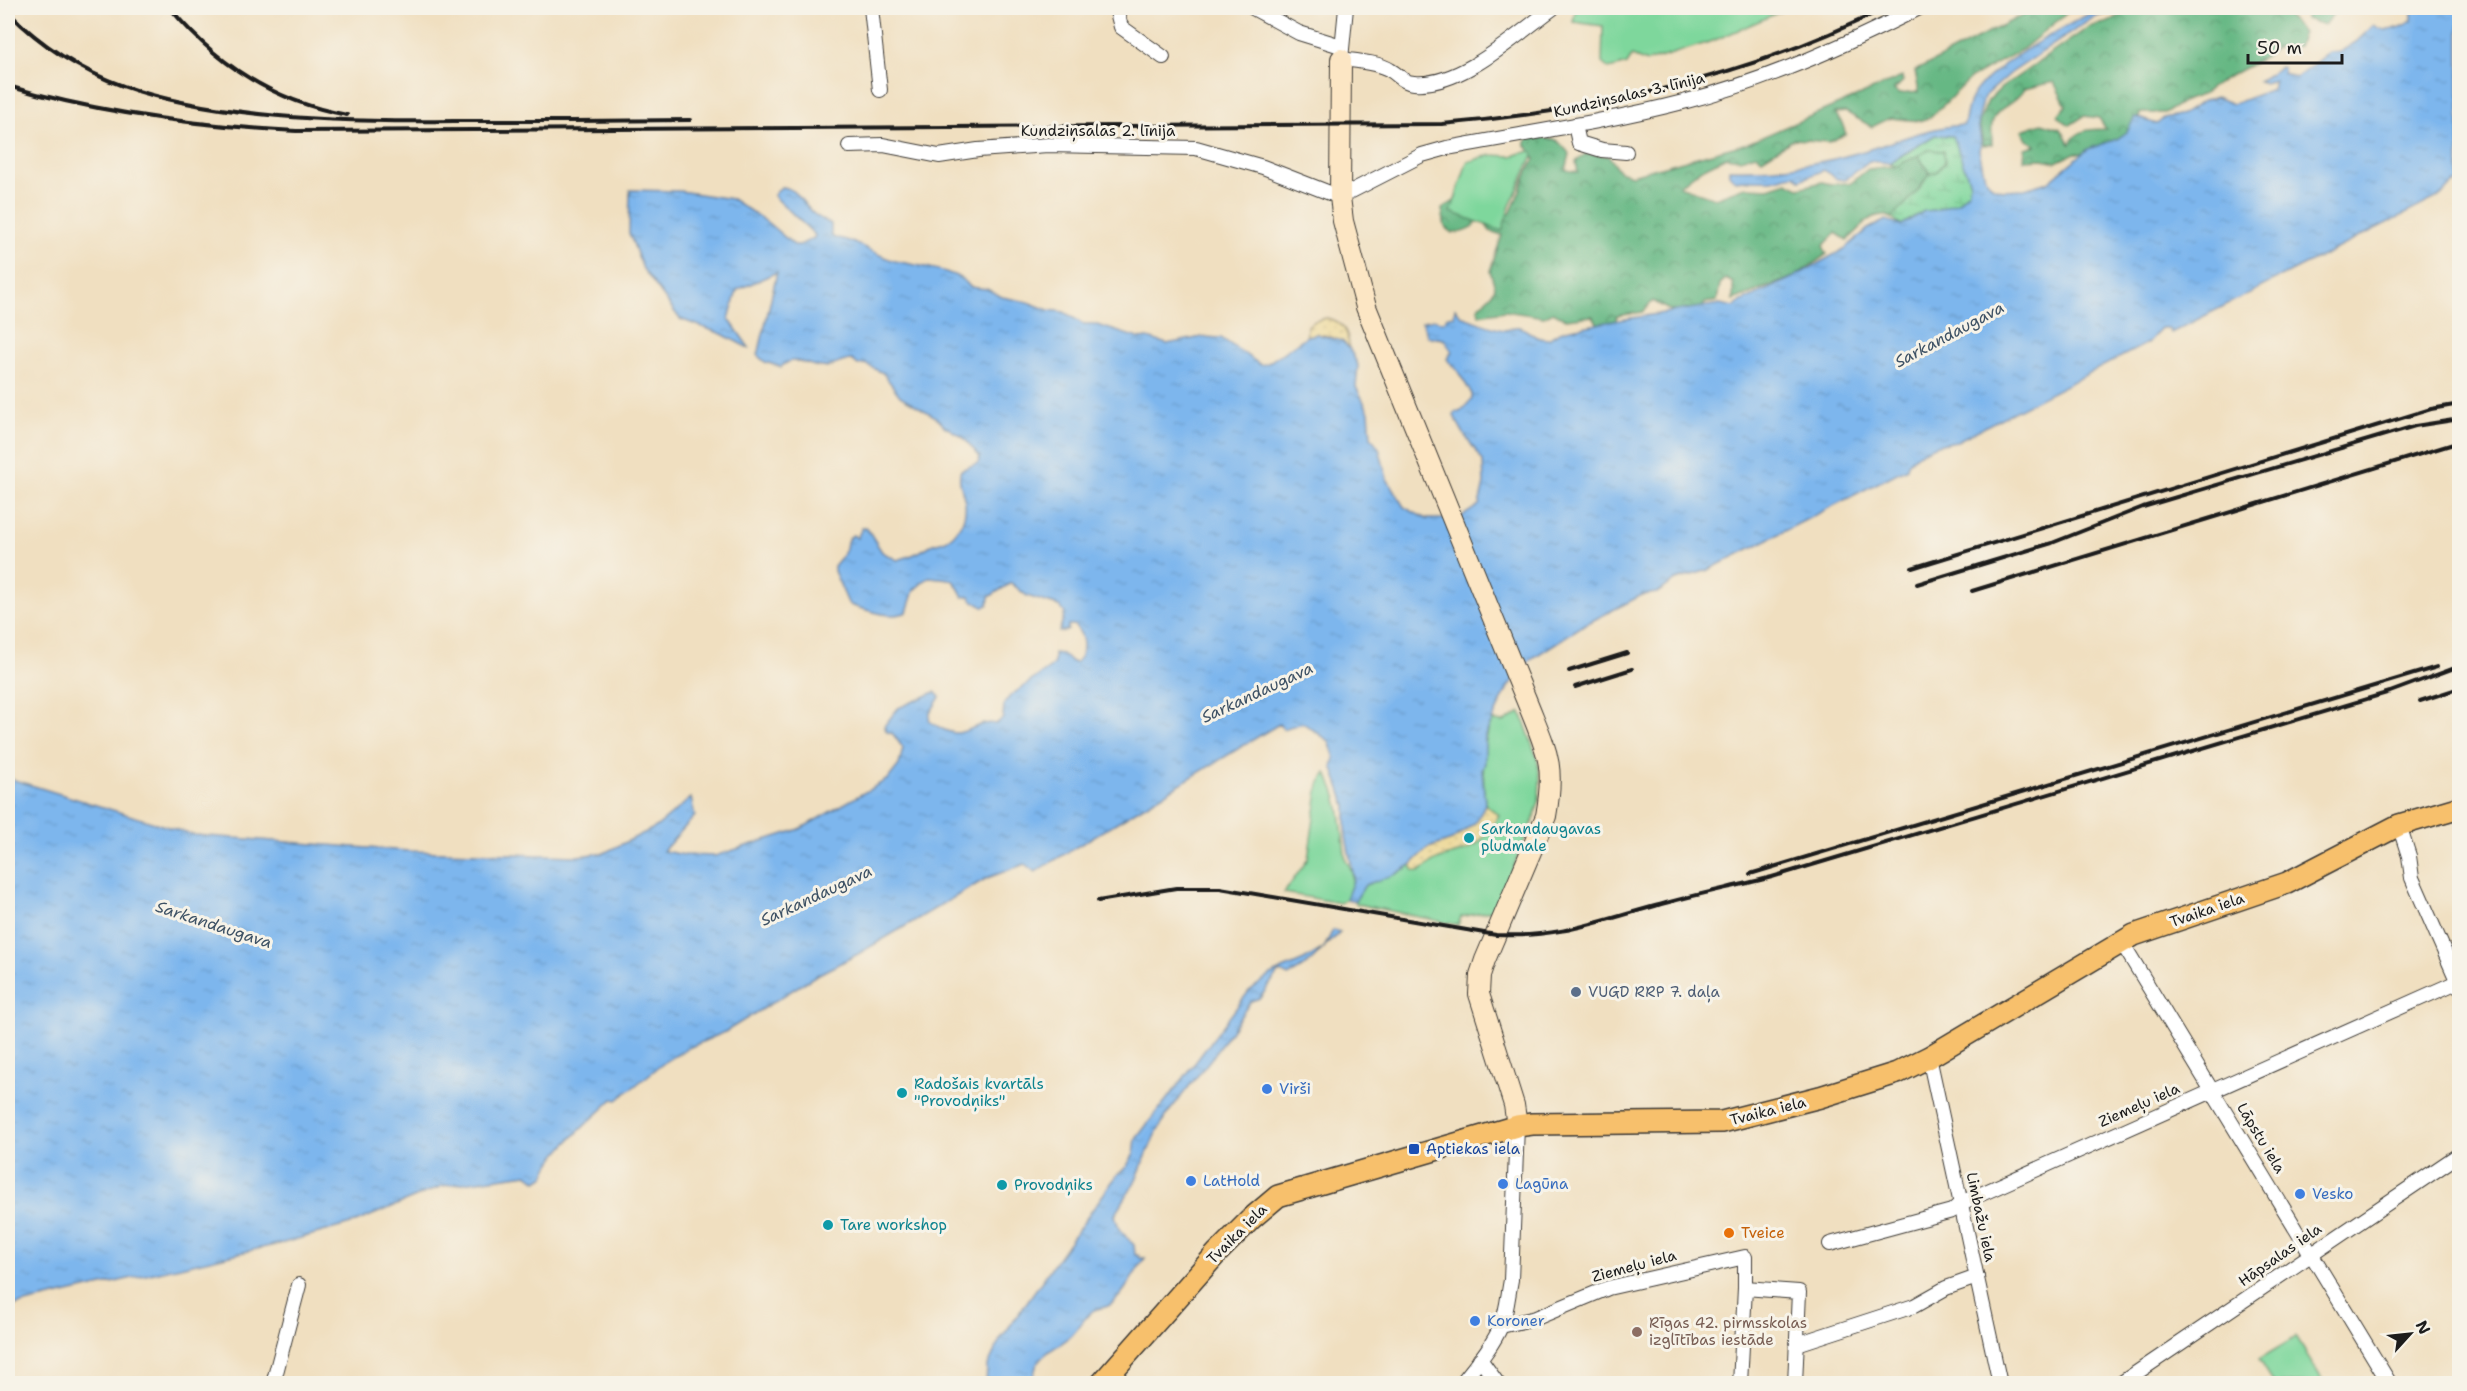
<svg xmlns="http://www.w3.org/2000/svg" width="2467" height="1391" viewBox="0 0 2467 1391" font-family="'Shantell Sans',sans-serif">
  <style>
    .grass { fill: url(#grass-tufts); stroke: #4d7a5c; stroke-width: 1.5 }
    .forest { fill: url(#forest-crowns); stroke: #416a50; stroke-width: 1.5 }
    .wetland { fill: url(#wetland-marsh); stroke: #4d7a5c; stroke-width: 1.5 }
    .sand { fill: url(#sand-dots); stroke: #857b5d; stroke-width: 1.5 }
    .green { fill: #7ed79c; stroke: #4d7a5c; stroke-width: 1.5 }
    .water { fill: url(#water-ripples); stroke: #4c6984; stroke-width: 1.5 }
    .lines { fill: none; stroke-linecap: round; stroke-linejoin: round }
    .street-casing { stroke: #3c3935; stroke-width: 16 }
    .secondary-casing { stroke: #3c3935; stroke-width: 22 }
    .primary-casing { stroke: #3c3935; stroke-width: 24 }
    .street { stroke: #fff; stroke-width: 14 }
    .secondary { stroke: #fce6c4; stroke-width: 20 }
    .primary { stroke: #f7c06c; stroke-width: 21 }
    .rail { stroke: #1c1c1c; stroke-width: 4 }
    .culture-dot { fill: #0f9aa8; stroke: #f7f3e8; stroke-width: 2 }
    .service-dot { fill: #5c6f8a; stroke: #f7f3e8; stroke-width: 2 }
    .shop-dot { fill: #3f7fe0; stroke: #f7f3e8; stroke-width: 2 }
    .transit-dot { fill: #1a4fb4; stroke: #f7f3e8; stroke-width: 2 }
    .food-dot { fill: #e8710a; stroke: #f7f3e8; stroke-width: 2 }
    .education-dot { fill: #8d6e63; stroke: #f7f3e8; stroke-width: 2 }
    .labels { text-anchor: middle; stroke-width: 6; stroke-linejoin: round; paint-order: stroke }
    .street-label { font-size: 15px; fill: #1c1c1c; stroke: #f7f3e8 }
    .culture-label { font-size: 15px; fill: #0d838f; stroke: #f7f3e8; text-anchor: start }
    .service-label { font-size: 15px; fill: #4e5e75; stroke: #f7f3e8; text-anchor: start }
    .shop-label { font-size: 15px; fill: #366cbe; stroke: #f7f3e8; text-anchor: start }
    .transit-label { font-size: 15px; fill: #164399; stroke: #f7f3e8; text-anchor: start }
    .food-label { font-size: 15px; fill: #c56008; stroke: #f7f3e8; text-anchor: start }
    .education-label { font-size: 15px; fill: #785e54; stroke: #f7f3e8; text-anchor: start }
    .water-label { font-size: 16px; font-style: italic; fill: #3e5265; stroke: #f7f3e8 }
  </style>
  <defs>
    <pattern id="grass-tufts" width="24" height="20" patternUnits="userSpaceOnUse" patternTransform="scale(1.5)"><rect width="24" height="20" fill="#7ed79c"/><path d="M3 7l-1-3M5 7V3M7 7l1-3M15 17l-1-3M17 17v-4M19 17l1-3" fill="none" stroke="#6cb886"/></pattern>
    <pattern id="forest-crowns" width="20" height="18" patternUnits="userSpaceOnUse" patternTransform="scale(1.5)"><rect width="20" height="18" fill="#66b884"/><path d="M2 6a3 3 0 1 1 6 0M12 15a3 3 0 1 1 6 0" fill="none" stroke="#53956b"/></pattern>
    <pattern id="wetland-marsh" width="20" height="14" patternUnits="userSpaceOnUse" patternTransform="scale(1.5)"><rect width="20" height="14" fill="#7ed79c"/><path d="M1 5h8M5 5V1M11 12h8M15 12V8" fill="none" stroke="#6cb886"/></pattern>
    <pattern id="sand-dots" width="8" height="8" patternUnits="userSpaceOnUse" patternTransform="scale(1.5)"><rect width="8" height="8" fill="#eeda9e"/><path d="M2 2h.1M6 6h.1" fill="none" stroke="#ccba88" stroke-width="1.8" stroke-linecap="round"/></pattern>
    <pattern id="water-ripples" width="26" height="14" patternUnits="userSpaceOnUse" patternTransform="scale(1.5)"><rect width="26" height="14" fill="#7db6ed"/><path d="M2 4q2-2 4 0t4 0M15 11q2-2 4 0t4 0" fill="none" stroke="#6b9ccb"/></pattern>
  </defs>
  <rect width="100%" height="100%" fill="#f7f3e8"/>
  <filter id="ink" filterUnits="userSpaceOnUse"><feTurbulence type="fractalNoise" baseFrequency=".0167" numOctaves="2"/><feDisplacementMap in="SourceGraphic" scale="12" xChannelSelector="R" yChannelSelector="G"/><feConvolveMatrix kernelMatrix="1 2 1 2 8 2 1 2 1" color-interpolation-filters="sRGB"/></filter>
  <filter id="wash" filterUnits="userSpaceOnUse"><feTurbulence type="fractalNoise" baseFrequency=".008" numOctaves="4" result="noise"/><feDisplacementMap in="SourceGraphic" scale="24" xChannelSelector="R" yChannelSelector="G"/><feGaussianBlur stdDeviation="1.35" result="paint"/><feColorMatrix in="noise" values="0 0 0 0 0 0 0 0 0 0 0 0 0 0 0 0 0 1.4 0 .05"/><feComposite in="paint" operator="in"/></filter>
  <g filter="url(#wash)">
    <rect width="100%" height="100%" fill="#f0dfc0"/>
    <polygon class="grass" points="1929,150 1944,151 1945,162 1937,172 1930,174 1918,155"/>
    <g class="forest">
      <path d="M2036,8H2067V13L2023,49L1971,78L1931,117L1919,121L1890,118L1872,127L1846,112L1835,113L1842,123L1846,134L1829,142L1794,139L1762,159L1756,154L1740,159L1726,157L1700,170L1679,186L1715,198L1745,187L1769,188L1787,182L1799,188L1822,182L1831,184L1851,183L1868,169L1896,166L1918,155L1930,174L1915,194L1892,218C1872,207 1862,230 1847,240L1836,233L1823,246L1827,254L1794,277L1733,300V283L1726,279L1720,284L1717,301L1705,303L1697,317L1667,309L1653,301L1642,312L1617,316L1614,325L1601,329L1593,316L1566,319L1553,312L1544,317L1505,311L1479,315L1478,307L1491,295L1495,287L1490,271L1502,235L1490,231L1480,216C1474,230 1468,232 1453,233L1445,227L1442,209L1463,195L1496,211L1510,214C1519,195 1524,176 1535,159L1525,144L1530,136L1557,140L1570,154L1566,170L1578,172L1576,162L1585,154L1609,156L1619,171L1632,175L1748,143L1902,77L1903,81L1894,90L1899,94L1919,92L1915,71Z"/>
      <path d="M2131,8H2281L2303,33L2298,46L2276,48L2265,57L2226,78L2199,96L2184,101L2165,113H2141L2125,138L2097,154L2075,153L2056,162L2043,159L2024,160L2025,148L2036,145L2027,140L2022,130L2042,123L2061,129L2070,144C2076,129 2092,129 2106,129L2099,118L2084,116L2070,125L2057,116L2066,106L2054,82L2024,89C2015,106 1996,105 1992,124C1991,130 1992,138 1992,144L1983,145L1979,122L1988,101L2001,88L2089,27L2109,22Z"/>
      <polygon points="2306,8 2330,8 2334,13 2324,25 2305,19"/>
    </g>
    <polygon class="wetland" points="1935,135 1954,136 1970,183 1969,191 1958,202 1936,210 1924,211 1902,225 1892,218 1915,194 1930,174 1937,172 1945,162 1944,151 1929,150 1896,166 1889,164"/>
    <g class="sand">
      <path d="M1327,318C1343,322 1349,332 1349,348C1338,337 1322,332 1307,336C1304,323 1315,320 1327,318Z"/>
      <path d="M1485,804L1499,815C1491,828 1482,844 1467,850C1444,859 1441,855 1419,872L1414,871L1411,865L1428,848L1435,846L1477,821Z"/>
    </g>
    <g class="green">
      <polygon points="1576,8 1778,8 1780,12 1713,41 1647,62 1632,56 1627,64 1609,69 1602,63 1603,26 1573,22"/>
      <polygon points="1531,151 1534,153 1510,206 1502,231 1451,212 1467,162 1490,155 1511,156"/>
      <path d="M1521,712L1537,758L1540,778L1539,802L1533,821L1495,910L1461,917L1458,925L1357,904L1355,901L1365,885L1396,874L1411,865L1414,871L1419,872C1440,855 1444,859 1467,850C1482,844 1491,828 1499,815L1485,804C1483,778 1481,744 1492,721L1504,722Z"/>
      <path d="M1326,773C1343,802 1341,829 1346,861C1357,874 1352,886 1346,899L1340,903L1284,893L1308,859L1319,784Z"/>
      <polygon points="2296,1337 2322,1379 2316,1383 2274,1383 2259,1359"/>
    </g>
    <g class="water">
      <path d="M2100,8H2122L2093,18L2011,73L1984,97L1978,121L1981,143L1979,150L1985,178L1993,187L2002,190L2025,189L2048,182L2088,149L2117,139L2127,132L2135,117L2157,124L2164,118L2183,114L2205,100L2216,97L2233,104L2273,89L2275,80L2264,83L2258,81L2280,67L2283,68V73L2296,78L2330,52H2340L2356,42L2374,25C2387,35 2399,28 2412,21V9L2459,8V181L2454,183L2444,194L2171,333L2168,328H2161L2148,343L1957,441C1937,444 1922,448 1908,463L1907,468L1708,570L1676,580L1657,593L1642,595L1582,626L1531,659L1508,687L1485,736V763L1482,770L1485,804L1477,821L1452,840L1428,848L1411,865L1396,874L1365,885L1355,901L1346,899L1354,878L1346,837V806L1332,766L1335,758L1329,741L1303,723L1283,729L1279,724L1035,872L1025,864L987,878L858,954L815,976L725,1032L686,1049L665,1062L617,1100L613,1099C595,1117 549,1154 545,1176L537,1181L527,1174L442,1186L351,1224L283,1243L8,1307V778L194,835L408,851L577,856L604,853L656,827L691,798L695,816L663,851L685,855L715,856L800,829L888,779L899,765L903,748L893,734L887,732L884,726L898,708L935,692L940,697L930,713L929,721C937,726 947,733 957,733C970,732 982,720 996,724L1003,718L1004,704L1010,696L1051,667L1054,663V653L1062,654L1072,662H1077C1086,650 1085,636 1074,625H1068V630L1059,632L1065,613L1059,606L1027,596L1011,583L989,597L988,605L983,607L972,600L970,596L963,597C952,575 954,580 929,577L914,590L907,612C890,620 869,610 852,606L848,603L834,571V566C837,562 841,558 844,553C849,546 843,541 853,535L857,538L862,528H867L882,552L897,560C912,556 918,553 931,545C935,542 940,543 944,541C959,534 967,517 965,502C963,491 957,480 961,470L978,463L980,457L963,437L944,426L936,417L900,396L883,373L865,364L858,365L852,360C843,360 837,365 828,367C811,370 795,352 781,367L765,362L758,356L777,272L737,290L729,319L750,349L722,334L680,319L643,269L629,233L630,190L680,191L732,199L767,222L794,245H800L814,238L815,235L775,197L774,195L781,187C796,187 804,206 814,214C819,218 825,221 831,224V235L835,238C852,238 877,256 895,261C917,266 960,270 970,287L987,289L1002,297L1028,302L1048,310L1064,312L1083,324H1094L1141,339L1148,338L1167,344L1202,337L1221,338L1261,365L1268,363L1307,336L1317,334L1342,341L1349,348L1358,365L1356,387L1369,412L1371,437L1379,448L1387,479L1404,507L1426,519H1441L1461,517L1479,505L1484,484L1483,461L1464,434L1454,416L1455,412H1460L1472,399V394L1457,370L1447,359L1452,351L1444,339L1428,337L1422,322L1434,319L1443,322L1448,316H1454L1455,308C1457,310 1458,313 1461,315C1464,318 1499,330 1505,330C1510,329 1514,326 1519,327C1532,330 1530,339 1549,339C1564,326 1582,329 1601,323L1720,304L1734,307L1742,301L1794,277L1846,248L1868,229L1886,220L1902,225L1924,211L1936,210L1958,202L1969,191L1970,183L1953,136L1935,135L1889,163L1869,161L1845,180L1837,179L1824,170L1800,180L1795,175C1786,175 1779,179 1771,180C1758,181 1748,179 1736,181L1729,174V169C1771,170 1817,165 1857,153C1894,143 1925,127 1964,125C1966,117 1967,106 1971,98C1987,66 2067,26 2100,8Z"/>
      <path d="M1333,930L1340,932C1336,938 1331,940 1326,945C1314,959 1306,967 1288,976L1281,972L1277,974L1260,998L1251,1001L1214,1055L1168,1113L1155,1135L1136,1180L1115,1215L1119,1229L1134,1245L1135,1255H1139L1140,1258H1145C1134,1272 1124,1297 1108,1306C1103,1308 1098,1308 1094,1310C1085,1316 1080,1327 1072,1335C1055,1351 1032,1353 1034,1383H986L987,1367L1000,1340L1117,1175L1127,1166L1134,1154L1136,1139L1148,1123L1183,1079L1249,991L1274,973L1304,960L1324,948Z"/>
    </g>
  </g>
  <g filter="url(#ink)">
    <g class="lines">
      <g class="street-casing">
        <g id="street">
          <polyline points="871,8 880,90"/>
          <polyline points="1116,8 1121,27 1163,57"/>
          <polyline points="1253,8 1299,33 1341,46"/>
          <path d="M1346,8L1341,59C1355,61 1377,62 1390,70C1399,75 1402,82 1414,83C1461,87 1516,35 1553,8"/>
          <polyline points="1575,125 1579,143 1602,150 1626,152"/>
          <path d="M849,146L883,145L939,156L978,150L1048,145L1196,148L1263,167L1340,197L1422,155L1447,148C1526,133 1606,122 1683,102C1766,81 1844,46 1919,8"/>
          <polyline points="2399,825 2409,856 2412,878 2460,987"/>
          <polyline points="2121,941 2390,1384"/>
          <polyline points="1929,1057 2000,1384"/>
          <polyline points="1830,1244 1952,1211 1961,1203 2457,982"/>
          <polyline points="1745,1288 1799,1292 1795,1384"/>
          <polyline points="1501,1326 1536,1318 1608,1288 1745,1257 1745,1288 1740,1384"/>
          <polyline points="1797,1344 1914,1306 1946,1288 1977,1277"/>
          <polyline points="1480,1359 1498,1384"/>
          <polyline points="273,1384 299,1285"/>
          <path d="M1461,1384C1475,1366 1492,1347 1501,1326C1507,1312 1508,1295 1511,1280L1517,1126"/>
          <polyline points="2120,1384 2460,1154"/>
        </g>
      </g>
      <g class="secondary-casing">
        <path id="secondary" d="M1341,59L1340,197L1343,221L1366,307L1530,709C1548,754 1555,766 1546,816L1485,960L1480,975L1479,994L1514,1105L1517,1126"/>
      </g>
      <g class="primary-casing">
        <polyline id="primary" points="1101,1384 1217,1253 1252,1218 1278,1196 1517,1126 1532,1124 1722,1122 1820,1097 1897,1073 1929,1057 2134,935 2287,883 2399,825 2460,807"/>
      </g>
      <use href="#street" class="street"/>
      <use href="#secondary" class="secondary"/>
      <use href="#primary" class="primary"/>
      <g class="rail">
        <path d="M170,8C216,64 275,102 347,115"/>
        <path d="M8,12C80,85 161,103 259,114C324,121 388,122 454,121C533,121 611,121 690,120"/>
        <path d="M8,86C102,114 198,126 296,131L1442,124C1596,111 1747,78 1885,8"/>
        <polyline points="1912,568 2431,409 2460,404"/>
        <polyline points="1917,584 2052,543 2143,507 2415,426 2460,419"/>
        <polyline points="1972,591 2460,442"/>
        <polyline points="1569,671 1627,653"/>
        <polyline points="1575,687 1632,669"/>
        <polyline points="2420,701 2460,688"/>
        <polyline points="1750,874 2437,667"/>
        <path d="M1098,901L1176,888H1220L1496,935C1559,938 1596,922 1655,906C1693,895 1733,887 1772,877L2390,692L2460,666"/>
      </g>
    </g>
  </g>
  <g class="culture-dot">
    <circle cx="1469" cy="838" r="6"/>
    <circle cx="902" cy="1093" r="6"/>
    <circle cx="1002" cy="1185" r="6"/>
    <circle cx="828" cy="1225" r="6"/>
  </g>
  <circle class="service-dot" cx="1576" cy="992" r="6"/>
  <g class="shop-dot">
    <circle cx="1267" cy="1089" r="6"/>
    <circle cx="1191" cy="1181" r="6"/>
    <circle cx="1503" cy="1184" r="6"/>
    <circle cx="2300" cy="1194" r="6"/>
    <circle cx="1475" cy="1321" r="6"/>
  </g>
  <rect class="transit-dot" x="1408" y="1143" width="12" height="12" rx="3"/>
  <circle class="food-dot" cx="1729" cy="1233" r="6"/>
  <circle class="education-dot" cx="1637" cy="1332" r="6"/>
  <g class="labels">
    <g class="street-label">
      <text transform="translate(1629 95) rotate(-13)" y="5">Kundziņsalas 3. līnija</text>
      <text x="1098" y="136">Kundziņsalas 2. līnija</text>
      <text transform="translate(2207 910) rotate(-19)" y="5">Tvaika iela</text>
      <text transform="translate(2139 1105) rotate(-24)" y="5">Ziemeļu iela</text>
      <text transform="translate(1768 1111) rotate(-14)" y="5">Tvaika iela</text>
      <text transform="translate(2261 1138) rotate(59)" y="5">Lāpstu iela</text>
      <text transform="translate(1981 1217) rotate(78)" y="5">Limbažu iela</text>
      <text transform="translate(1237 1234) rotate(-45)" y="5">Tvaika iela</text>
      <text transform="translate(2280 1255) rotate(-35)" y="5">Hāpsalas iela</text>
      <text transform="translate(1634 1266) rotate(-15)" y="5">Ziemeļu iela</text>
    </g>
    <g class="culture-label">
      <text x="1481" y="834">Sarkandaugavas<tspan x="1481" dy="17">pludmale</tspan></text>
      <text x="914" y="1089">Radošais kvartāls<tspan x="914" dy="17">"Provodņiks"</tspan></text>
      <text x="1014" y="1190">Provodņiks</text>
      <text x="840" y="1230">Tare workshop</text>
    </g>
    <g class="service-label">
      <text x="1588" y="997">VUGD RRP 7. daļa</text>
    </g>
    <g class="shop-label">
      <text x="1279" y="1094">Virši</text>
      <text x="1203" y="1186">LatHold</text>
      <text x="1515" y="1189">Lagūna</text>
      <text x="2312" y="1199">Vesko</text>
      <text x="1487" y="1326">Koroner</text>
    </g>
    <g class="transit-label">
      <text x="1426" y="1154">Aptiekas iela</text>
    </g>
    <g class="food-label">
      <text x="1741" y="1238">Tveice</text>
    </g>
    <g class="education-label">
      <text x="1649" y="1328">Rīgas 42. pirmsskolas<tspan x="1649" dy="17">izglītības iestāde</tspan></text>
    </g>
    <g class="water-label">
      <text transform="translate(1949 334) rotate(-28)" y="6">Sarkandaugava</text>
      <text transform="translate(1257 692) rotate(-25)" y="6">Sarkandaugava</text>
      <text transform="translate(816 895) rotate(-25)" y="6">Sarkandaugava</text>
      <text transform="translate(214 924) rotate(18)" y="6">Sarkandaugava</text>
    </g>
  </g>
  <rect width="2467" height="1391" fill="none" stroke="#f7f3e8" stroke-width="30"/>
  <g transform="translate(2410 1334) rotate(63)" stroke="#f7f3e8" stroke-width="4.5" paint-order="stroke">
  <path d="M0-4.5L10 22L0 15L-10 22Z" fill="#1c1c1c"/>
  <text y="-9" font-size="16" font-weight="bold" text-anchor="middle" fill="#1c1c1c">N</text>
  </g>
  <path d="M2248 54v9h94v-9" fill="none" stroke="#1c1c1c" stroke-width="3"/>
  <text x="2257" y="54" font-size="18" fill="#1c1c1c" stroke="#f7f3e8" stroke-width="4.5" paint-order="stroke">50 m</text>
</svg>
